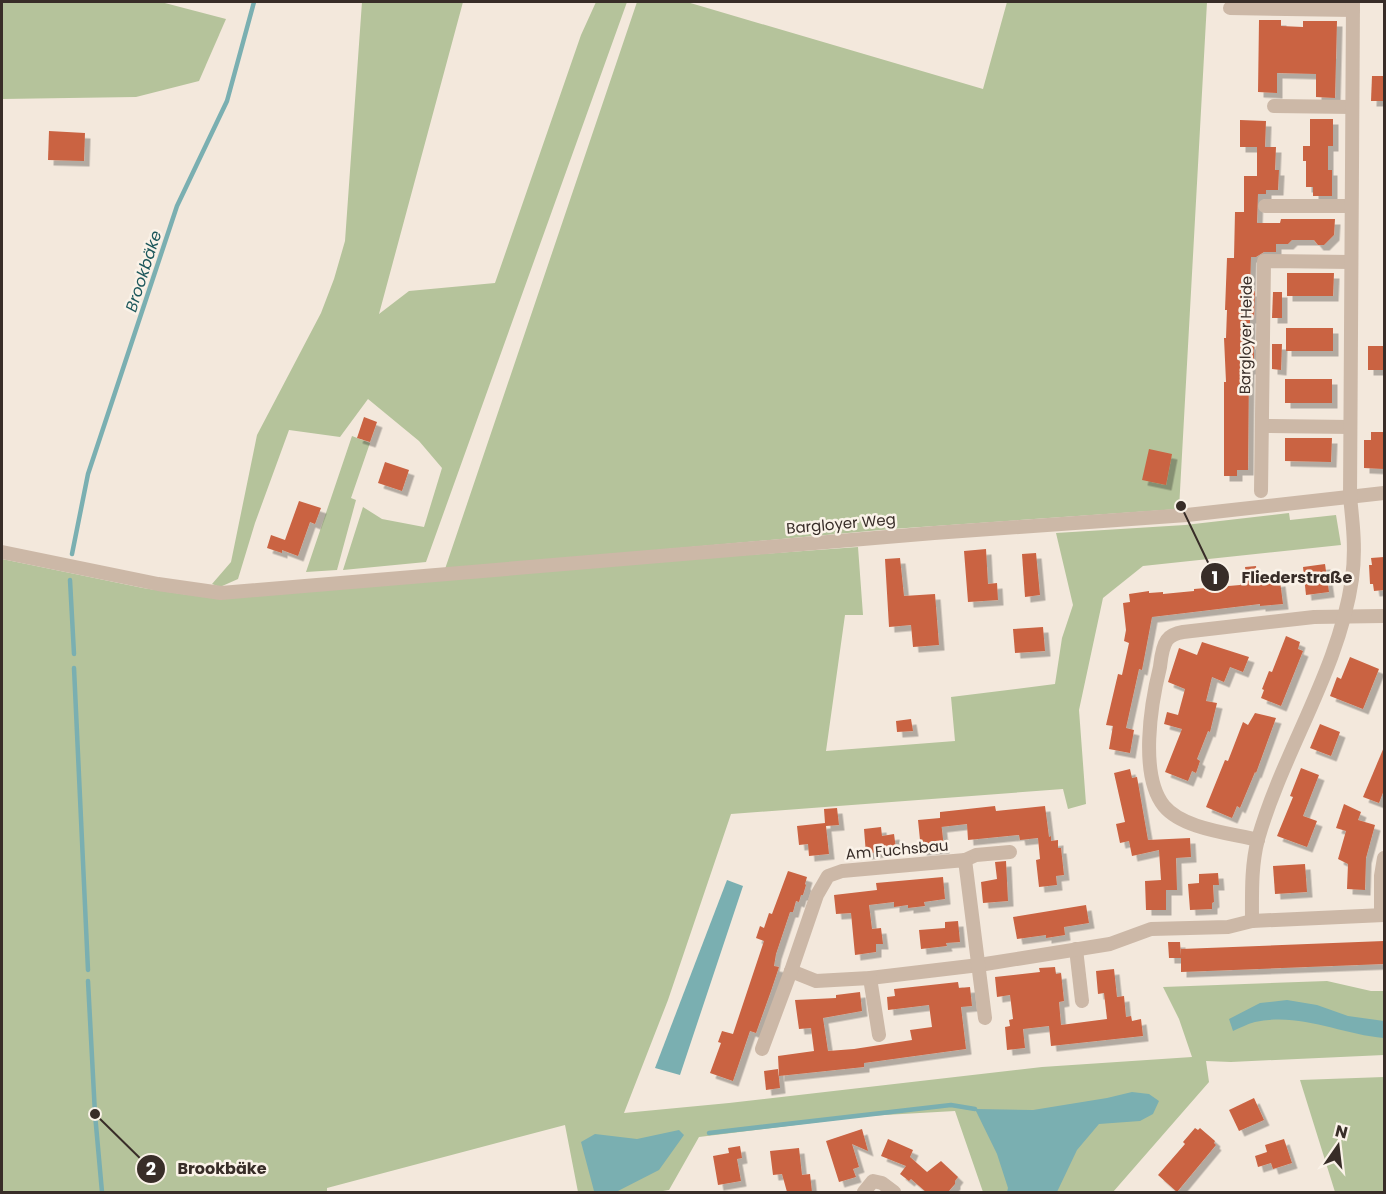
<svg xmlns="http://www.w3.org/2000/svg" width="1386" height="1194" viewBox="0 0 1386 1194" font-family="Poppins,sans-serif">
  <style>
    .green { fill: #b5c39b }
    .water { fill: #7aafb1 }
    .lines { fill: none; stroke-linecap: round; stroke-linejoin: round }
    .stream { stroke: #7aafb1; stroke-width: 4.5 }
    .building { fill: #ca6342; filter: url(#shadow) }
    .minor { stroke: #ccb8a7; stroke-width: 14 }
    .labels { text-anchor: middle; stroke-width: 5; stroke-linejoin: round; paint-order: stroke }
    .street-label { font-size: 15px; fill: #382d28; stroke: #faf2e8 }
    .water-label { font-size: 16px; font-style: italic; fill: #1c575b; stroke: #faf2e8 }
    .leader { fill: none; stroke: #382d28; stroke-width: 2 }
    .callout-dot { fill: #382d28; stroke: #faf2e8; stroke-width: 2 }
    .mark-label { font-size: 18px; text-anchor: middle; font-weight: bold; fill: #fff }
    .callout-label { font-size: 16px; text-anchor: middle; font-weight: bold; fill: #382d28; stroke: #faf2e8; stroke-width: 5; stroke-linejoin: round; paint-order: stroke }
  </style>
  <defs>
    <filter id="shadow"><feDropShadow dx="5.5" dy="5.5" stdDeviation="0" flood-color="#0004"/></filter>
  </defs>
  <rect width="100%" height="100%" fill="#f3e8dc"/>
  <g class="green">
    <polygon points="2,2 161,2 226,19 199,81 136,97 2,99"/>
    <polygon points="362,2 463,2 379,314 409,291 495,283 581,35 596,2 627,2 426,562 343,570 363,507 382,519 424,527 442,468 419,441 368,399 340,437 289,430 255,523 238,579 220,587 212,584 231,562 257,435 321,313 334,279 345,241"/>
    <polygon points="637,2 687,2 983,89 1007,2 1207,2 1179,509 892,529 445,569"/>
    <polygon points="352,436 370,443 351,498 356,500 337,570 306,572"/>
    <polygon points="1289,513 1290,520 1336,515 1341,545 1143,566 1103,598 1079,710 1086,804 1068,809 1063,789 731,814 668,1000 624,1113 729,1103 1042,1067 1192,1057 1179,1019 1163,987 1327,981 1371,991 1384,991 1384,1055 1231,1062 1206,1061 1209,1082 1113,1192 983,1192 955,1111 867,1116 699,1137 669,1190 657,1192 578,1192 565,1125 327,1188 327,1192 2,1192 2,559 143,588 189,595 858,547 863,615 845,615 826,751 955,741 951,697 1055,684 1062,638 1073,605 1056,533 1185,525"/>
    <polygon points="1384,1077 1384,1192 1335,1192 1300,1080"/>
  </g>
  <g class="water">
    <polygon points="727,880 743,886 680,1075 655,1068"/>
    <path d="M1287,1000L1317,1005L1348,1016L1384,1021V1038C1340,1034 1300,1012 1255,1022C1247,1024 1240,1028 1233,1031L1229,1019L1260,1003Z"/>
    <polygon points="1132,1092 1149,1094 1159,1101 1153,1114 1140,1121 1099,1124 1077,1150 1057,1192 1007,1192 1008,1188 997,1154 975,1109 1033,1110 1107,1098"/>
    <polygon points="679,1130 684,1135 659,1170 616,1192 594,1191 581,1142 595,1134 637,1139"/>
  </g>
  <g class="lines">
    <g class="stream">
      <polyline points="72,554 88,474 177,206 227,101 254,2"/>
      <polyline points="70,580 74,654"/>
      <polyline points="74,668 88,970"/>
      <polyline points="88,981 95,1114 102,1192"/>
      <polyline points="709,1133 951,1105 975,1109"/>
    </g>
  </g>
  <g class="building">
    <polygon points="1259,20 1281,20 1281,26 1303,27 1303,21 1337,21 1335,98 1316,97 1316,74 1277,73 1277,93 1258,92"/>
    <polygon points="1372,76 1384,76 1384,101 1371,101"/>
    <polygon points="1310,119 1333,119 1333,146 1328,146 1328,170 1332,170 1332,196 1313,196 1313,187 1306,187 1306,161 1303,161 1303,146 1310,146"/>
    <polygon points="1240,120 1266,121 1265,147 1276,147 1275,170 1279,170 1278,190 1266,190 1266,194 1258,194 1257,223 1280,223 1281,219 1335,219 1334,235 1324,245 1318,245 1314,240 1292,240 1288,244 1276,244 1276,252 1264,252 1256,257 1251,257 1250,291 1255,291 1254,318 1250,318 1250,344 1254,344 1254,369 1249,369 1248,470 1237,470 1237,476 1224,476 1224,382 1226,382 1224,338 1226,338 1227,310 1225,310 1227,258 1234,258 1235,212 1244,212 1244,176 1257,176 1257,147 1240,147"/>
    <polygon points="49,131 85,133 84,161 48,160"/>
    <polygon points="1287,273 1334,273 1333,296 1287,296"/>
    <polygon points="1273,292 1282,292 1282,318 1272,318"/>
    <rect x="1286" y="328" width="47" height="23"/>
    <polygon points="1272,344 1282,344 1281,370 1272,369"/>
    <rect x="1368" y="346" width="16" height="24"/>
    <rect x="1285" y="379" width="47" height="24"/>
    <polygon points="364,417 377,422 370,442 357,438"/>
    <polygon points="1371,432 1384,432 1384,469 1364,468 1364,440 1371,440"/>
    <polygon points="1285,438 1332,438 1331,462 1285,461"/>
    <polygon points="1149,449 1172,454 1166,485 1142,480"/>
    <polygon points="385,462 409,470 402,491 378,483"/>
    <polygon points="299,501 321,508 315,524 310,522 298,556 282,550 282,553 267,548 271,535 285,540"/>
    <polygon points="986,549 988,584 997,583 998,600 968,602 964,551"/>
    <polygon points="1036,553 1040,595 1025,597 1022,554"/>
    <polygon points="1384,557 1384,590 1374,591 1373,584 1370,584 1369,565 1372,565 1371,558"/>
    <polygon points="900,558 904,596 935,594 939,645 913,647 911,625 889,627 885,559"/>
    <polygon points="1325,564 1329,592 1306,595 1303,567"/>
    <polygon points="1256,566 1258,584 1280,581 1283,604 1260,606 1260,604 1152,617 1142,670 1139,669 1126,728 1134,730 1130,753 1109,749 1113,726 1106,725 1118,674 1122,675 1129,643 1124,641 1126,630 1123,603 1130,602 1129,594 1149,591 1149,593 1163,592 1163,594 1194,591 1194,589 1240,585 1240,583 1247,582 1245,567"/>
    <polygon points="1043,627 1045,651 1015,653 1013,629"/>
    <polygon points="1286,636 1300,642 1298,649 1303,651 1281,706 1261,698 1264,690 1262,689 1269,671 1272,672"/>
    <polygon points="1202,642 1249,657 1243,672 1230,667 1224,682 1212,677 1206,701 1217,703 1210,732 1208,731 1197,759 1200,761 1196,773 1192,771 1188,781 1165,772 1182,729 1164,724 1167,712 1178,715 1185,689 1168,682 1179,648 1197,655"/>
    <polygon points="1350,657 1379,669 1363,709 1330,696 1337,677 1341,679"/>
    <polygon points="1255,713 1276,718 1256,773 1255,772 1240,808 1237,806 1232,818 1206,807 1225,760 1228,761 1243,722 1248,725"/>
    <polygon points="911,719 913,731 897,732 896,721"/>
    <polygon points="1320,724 1340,732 1331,756 1310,748"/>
    <polygon points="1384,747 1384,790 1379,803 1363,797"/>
    <polygon points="1301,768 1319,775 1303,816 1317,821 1307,847 1277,836 1293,797 1290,796"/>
    <polygon points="1130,769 1132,778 1137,777 1148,840 1190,838 1191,857 1176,858 1177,890 1166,890 1166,910 1146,910 1145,881 1161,880 1159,850 1132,856 1129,841 1120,843 1116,824 1125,822 1114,773"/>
    <polygon points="1344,804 1361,812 1358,820 1375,825 1366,858 1365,890 1347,889 1348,864 1338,859 1346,831 1336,828"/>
    <polygon points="995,806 996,811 1045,806 1049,837 1051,836 1051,841 1058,840 1058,848 1061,848 1064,875 1056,876 1057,885 1039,887 1036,860 1040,859 1038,838 1020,840 1019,835 968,840 967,824 941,827 941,821 944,848 921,850 918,820 940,818 940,812"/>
    <polygon points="837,808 839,825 826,826 829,854 809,856 808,844 799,845 797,826 825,823 824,809"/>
    <polygon points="881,827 882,836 894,834 896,849 866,854 864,829"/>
    <polygon points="1006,861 1008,901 983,903 981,882 997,879 995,862"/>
    <polygon points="1305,864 1307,892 1275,894 1273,866"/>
    <polygon points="788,871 807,877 805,884 806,885 803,895 801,895 799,902 796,901 793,912 790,912 776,954 774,966 779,967 771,991 756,1033 750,1031 733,1081 710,1073 721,1043 718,1042 722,1031 733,1034 764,941 756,938 760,926 764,928 769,913 772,914"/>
    <polygon points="1218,873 1219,885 1213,885 1214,902 1212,903 1212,909 1190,910 1188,884 1199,883 1199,874"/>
    <polygon points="943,877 945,899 924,902 925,906 908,908 908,905 894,907 894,902 869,905 872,929 881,928 883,944 876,944 876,952 855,955 851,913 836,914 834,895 877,890 876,883"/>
    <polygon points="1086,905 1089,923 1064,927 1065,935 1046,938 1046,935 1017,939 1013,917"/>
    <polygon points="958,921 960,942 946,943 947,946 921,949 919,930 945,928 945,922"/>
    <polygon points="1384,941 1384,964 1181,972 1181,958 1169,958 1168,942 1180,942 1181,956 1181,949"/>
    <polygon points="1055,967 1056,974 1061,973 1064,1001 1059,1002 1061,1025 1107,1019 1104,993 1098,994 1096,971 1114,969 1117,997 1124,996 1126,1017 1131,1016 1132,1021 1141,1019 1143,1036 1051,1046 1049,1026 1023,1029 1025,1048 1007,1050 1005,1027 1010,1026 1009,1020 1013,1019 1010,995 997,997 995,977 1040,972 1039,968"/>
    <polygon points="958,982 959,988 970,987 972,1006 961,1007 966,1049 864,1063 864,1067 779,1076 778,1056 814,1051 811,1028 799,1029 795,1000 836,998 836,995 860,992 862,1011 823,1018 828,1051 854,1049 912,1040 910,1030 932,1027 929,1005 888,1010 887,997 895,996 894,989"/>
    <polygon points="778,1069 780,1088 766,1090 764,1071"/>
    <polygon points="1254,1098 1264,1120 1239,1131 1229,1110"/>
    <polygon points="1195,1128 1198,1130 1200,1128 1215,1141 1214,1143 1216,1145 1177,1192 1158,1175 1185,1144 1183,1142"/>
    <polygon points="862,1129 868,1151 852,1144 859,1167 853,1169 856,1177 839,1182 826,1141"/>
    <polygon points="888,1139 913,1150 910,1157 927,1172 941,1161 958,1177 955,1181 955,1184 948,1192 926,1192 911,1179 909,1181 900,1174 906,1166 881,1156"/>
    <polygon points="1284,1139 1292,1163 1273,1169 1271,1163 1258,1167 1255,1156 1267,1152 1265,1145"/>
    <polygon points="740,1146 742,1158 737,1159 741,1181 718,1185 713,1156 729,1153 728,1148"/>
    <polygon points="799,1148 802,1175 810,1174 812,1192 787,1192 782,1174 773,1175 770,1151"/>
  </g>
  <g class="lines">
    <g class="minor">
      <polyline points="1230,8 1353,10"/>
      <polyline points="1274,106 1352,107"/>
      <polyline points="1265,206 1351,206"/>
      <polyline points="1262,426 1350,427"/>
      <polyline points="1261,491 1264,261 1351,262"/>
      <polyline points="2,552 158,584 221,593 934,533 1187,515 1384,493"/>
      <path d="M1258,840C1230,833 1183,829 1164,806C1139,775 1151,703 1160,667C1161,659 1162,647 1167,640C1171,635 1177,633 1183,632L1314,617L1384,616"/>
      <polyline points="965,860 976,855 1010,852"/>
      <polyline points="1381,915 1381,876 1384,858"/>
      <path d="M1252,921C1252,893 1251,866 1258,839C1283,751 1339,670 1352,579C1356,551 1353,524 1350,497L1353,2"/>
      <polyline points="1076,949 1082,1001"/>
      <polyline points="791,971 816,981 870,978 979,965 1110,944 1151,929 1228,927 1252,921 1384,915"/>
      <polyline points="870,978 879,1035"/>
      <polyline points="762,1049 791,971 817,895 828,876 842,871 965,860 985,1018"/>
      <polyline points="864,1192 873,1181 882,1183 894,1192"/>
    </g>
  </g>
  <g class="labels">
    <g class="street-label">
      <text transform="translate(1246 335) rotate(-89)" y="5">Bargloyer Heide</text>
      <text transform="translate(841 524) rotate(-5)" y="5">Bargloyer Weg</text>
      <text transform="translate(897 850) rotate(-5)" y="5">Am Fuchsbau</text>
    </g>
    <g class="water-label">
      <text transform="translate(143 271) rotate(-72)" y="6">Brookbäke</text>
    </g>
  </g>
  <path class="leader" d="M1181 506L1215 577M95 1114L151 1169"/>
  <g class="callout-dot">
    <circle cx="1181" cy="506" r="6"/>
    <circle cx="95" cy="1114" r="6"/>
    <circle cx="1215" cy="577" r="15"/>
    <circle cx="151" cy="1169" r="15"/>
  </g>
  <g class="mark-label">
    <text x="1215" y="584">1</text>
    <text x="151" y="1175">2</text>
  </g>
  <g class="callout-label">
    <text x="1297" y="583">Fliederstraße</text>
    <text x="222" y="1174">Brookbäke</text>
  </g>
  <rect width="1386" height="1194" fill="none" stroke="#382d28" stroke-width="6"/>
  <g transform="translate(1338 1146) rotate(14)" stroke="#faf2e8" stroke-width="4.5" paint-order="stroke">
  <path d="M0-4.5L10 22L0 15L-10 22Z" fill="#382d28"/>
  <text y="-9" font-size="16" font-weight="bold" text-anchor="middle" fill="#382d28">N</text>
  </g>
</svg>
